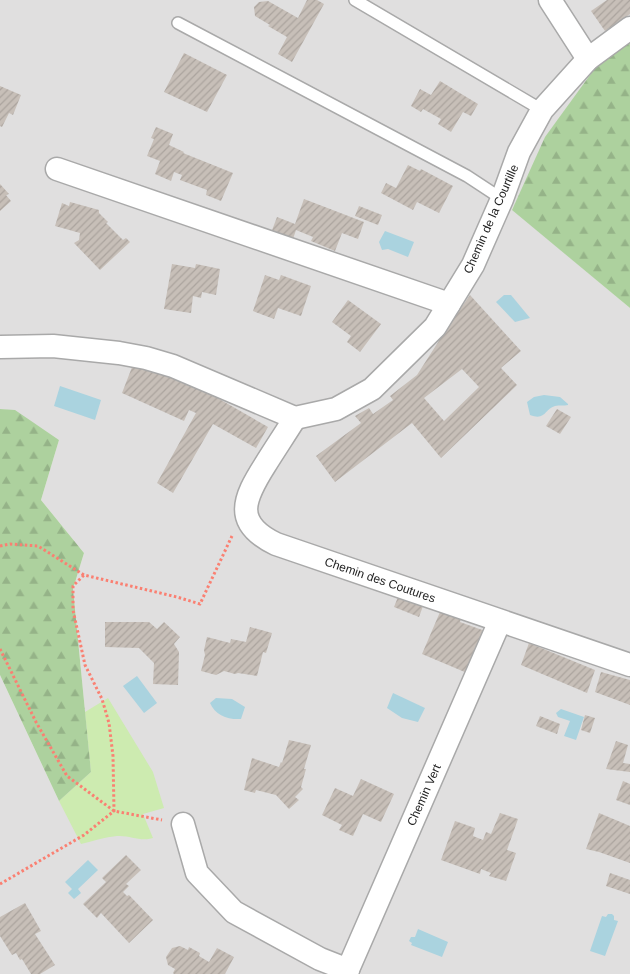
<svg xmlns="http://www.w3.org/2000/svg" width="630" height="974" viewBox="0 0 630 974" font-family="Helvetica,sans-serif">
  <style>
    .residential { fill: #e0dfdf }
    .grass { fill: #cdebb0 }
    .forest { fill: url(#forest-firs) }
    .water { fill: #aad3df }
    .building { fill: url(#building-hatch); fill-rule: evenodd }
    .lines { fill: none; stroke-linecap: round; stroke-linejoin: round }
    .lane-casing { stroke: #a9a9a9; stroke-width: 14 }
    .street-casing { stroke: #a9a9a9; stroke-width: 25 }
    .path { stroke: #fa8072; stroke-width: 3; stroke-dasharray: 2.5 2.5; stroke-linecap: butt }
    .lane { stroke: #fff; stroke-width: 11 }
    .street { stroke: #fff; stroke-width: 22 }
    .labels { text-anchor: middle; stroke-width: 4; stroke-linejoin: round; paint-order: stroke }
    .street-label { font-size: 12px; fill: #222; stroke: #fff }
  </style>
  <defs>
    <pattern id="forest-firs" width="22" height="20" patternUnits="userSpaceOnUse" patternTransform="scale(1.25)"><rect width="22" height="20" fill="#add19e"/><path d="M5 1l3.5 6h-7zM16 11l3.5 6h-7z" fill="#95b388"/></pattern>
    <pattern id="building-hatch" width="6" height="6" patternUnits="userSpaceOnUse" patternTransform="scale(1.25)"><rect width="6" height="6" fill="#c7bfb8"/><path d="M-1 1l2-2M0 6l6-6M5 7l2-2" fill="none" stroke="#aba49e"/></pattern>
  </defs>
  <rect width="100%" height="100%" fill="#f2efe9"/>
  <polygon class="residential" points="0,0 630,0 630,42 512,209 630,308 630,974 0,974 0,675 59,801 91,772 73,589 84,553 41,500 59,440 15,411 0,409"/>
  <path class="grass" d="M108,698L153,772L164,808L143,814L153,838C140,842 130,835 117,836C105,837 93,841 81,844L59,801L91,772L85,712Z"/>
  <g class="forest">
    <polygon points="630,42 630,308 512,210 545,137 598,64"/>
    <polygon points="0,409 15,410 59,440 41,500 84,553 73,589 91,772 59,801 0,675"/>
  </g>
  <g class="water">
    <polygon points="385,231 414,242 408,257 388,249 382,250 379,242"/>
    <polygon points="504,295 511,295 530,318 515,322 496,302"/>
    <polygon points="60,386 101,400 95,420 54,406"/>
    <path d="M544,395L560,397L568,404V405C564,406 559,405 555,406C544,409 546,421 530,415L527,402L534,397Z"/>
    <polygon points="137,676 157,703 144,713 123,686"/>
    <polygon points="393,693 425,708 418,722 402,718 387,708"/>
    <path d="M216,698L232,699L245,707L241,719C228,720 215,715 210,703Z"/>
    <polygon points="561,709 584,717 576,740 564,736 570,721 558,717 556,713"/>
    <polygon points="88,860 98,870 78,889 81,893 74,899 68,893 72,889 65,882"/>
    <polygon points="608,914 612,914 614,916 614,920 618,921 605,956 590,951 602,916 606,917"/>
    <polygon points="418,929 448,942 442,957 411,945 412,943 409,941 411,937 415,937"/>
  </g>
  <g class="building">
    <polygon points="307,0 317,0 324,4 292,62 278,54 287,37 268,26 270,25 255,16 254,7 259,2 268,1 298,18"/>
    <polygon points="607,0 630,0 630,14 605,31 591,11"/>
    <polygon points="184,53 227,75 207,112 164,92"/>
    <polygon points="440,81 478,104 471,116 463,112 451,132 438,124 441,119 423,109 421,112 411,106 420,89 431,95"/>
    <polygon points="0,86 21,95 13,115 9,113 2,127 0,126"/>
    <polygon points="156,127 173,134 169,145 184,152 183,153 233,173 221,201 206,195 207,190 180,180 182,175 174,172 171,181 155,174 160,161 147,156 154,139 151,138"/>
    <polygon points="408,165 420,171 421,169 453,186 439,213 417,202 413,210 381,193 386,183 396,188"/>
    <polygon points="0,184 9,194 6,195 11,201 0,211"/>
    <polygon points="304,199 364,222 358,239 342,233 335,251 311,241 313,237 296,230 292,242 271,233 277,217 295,224"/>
    <polygon points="70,202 99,210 99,213 108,222 106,223 123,240 126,238 130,242 100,270 74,243 79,240 80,233 55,226 62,203 69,206"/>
    <polygon points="359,206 382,215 378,225 355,216"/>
    <polygon points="172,264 195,268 196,264 220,269 216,295 202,292 201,298 193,296 191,313 164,309"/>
    <polygon points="265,275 279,280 281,275 311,286 301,316 278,308 274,319 253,311"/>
    <path d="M470,295L521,351L501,368L517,385L441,458L412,423L335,482L316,456L361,423L355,416L369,408L373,414L393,400L390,396L417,375L449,325ZM462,369L479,387L444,421L424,398Z"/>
    <polygon points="348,300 381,324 360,352 347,342 351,336 332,322"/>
    <polygon points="134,362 193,384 268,427 256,448 213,424 173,493 157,483 196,413 189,410 184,421 122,393"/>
    <polygon points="557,409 571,417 560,434 546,426"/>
    <polygon points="398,597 423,606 419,617 394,607"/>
    <polygon points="440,612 461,619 460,622 485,631 467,673 422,654"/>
    <polygon points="105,622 149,622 157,629 164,622 180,637 174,644 179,652 178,685 153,684 154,663 139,648 105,647"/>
    <polygon points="250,627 272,633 266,653 263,652 257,676 238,673 235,674 224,671 216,675 201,671 205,655 204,650 207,637 230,643 231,639 246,642"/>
    <polygon points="529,643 595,670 587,693 521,665"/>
    <polygon points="601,672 630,680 630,705 595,692"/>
    <polygon points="585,715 595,718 590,733 581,730"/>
    <polygon points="540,716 560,724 557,734 536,726"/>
    <polygon points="289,740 311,745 304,769 306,769 301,787 303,789 295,797 299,800 289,809 276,795 256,790 255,793 244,790 252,758 279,767 281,762 282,763"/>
    <polygon points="616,741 628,745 623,763 630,764 630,772 606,769"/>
    <polygon points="361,779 394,794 381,822 363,814 353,836 339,830 342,825 322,815 335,788 353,796"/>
    <polygon points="623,781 630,784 630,805 616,800"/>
    <polygon points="500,813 518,819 507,850 516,853 506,881 489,876 491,873 481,869 480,874 441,860 455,821 475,828 473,836 483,840 486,832 491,834"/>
    <polygon points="599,813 630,826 630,863 599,852 586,849"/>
    <polygon points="126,855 141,870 126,884 129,886 123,892 127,896 129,895 153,920 129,943 101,913 97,918 83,904 106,882 102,878"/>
    <polygon points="610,873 630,880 630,894 606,886"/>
    <polygon points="25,903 41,931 35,934 55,965 40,974 31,974 22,959 20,960 16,953 12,955 0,936 0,917"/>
    <polygon points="180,946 188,950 189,947 200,953 199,956 209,962 217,948 234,957 225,974 174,974 173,973 175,969 168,965 166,957 172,948"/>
  </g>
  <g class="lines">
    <g class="lane-casing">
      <g id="lane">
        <polyline points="355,0 542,110"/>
        <polyline points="178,23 467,176 502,199"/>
      </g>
    </g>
    <g class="street-casing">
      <g id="street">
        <polyline points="550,0 588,59"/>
        <polyline points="57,169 449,304"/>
        <polyline points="0,347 53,346 119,353 146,358 173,366 295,418 336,409 372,389 435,327 473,265 502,199 519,152 542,110 588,59 630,28"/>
        <path d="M295,418C285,434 275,449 265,465C244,498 232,523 276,544L630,665"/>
        <polyline points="183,824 197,873 234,912 320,959 348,970"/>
        <polyline points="346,974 500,621"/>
      </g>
    </g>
    <g class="path">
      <polyline points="0,546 10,544 38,546 84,575 177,597 200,604 232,536"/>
      <polyline points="0,649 36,722 67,776 114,811 162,820"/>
      <polyline points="0,884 84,835 114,811 113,756 109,723 102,699 85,665 73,610 73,586 84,575"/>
    </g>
    <use href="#lane" class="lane"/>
    <use href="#street" class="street"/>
  </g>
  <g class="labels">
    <g class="street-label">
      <text transform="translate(491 219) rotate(-66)" y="4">Chemin de la Courtille</text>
      <text transform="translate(380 580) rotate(19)" y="4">Chemin des Coutures</text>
      <text transform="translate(424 795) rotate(-66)" y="4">Chemin Vert</text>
    </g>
  </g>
</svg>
